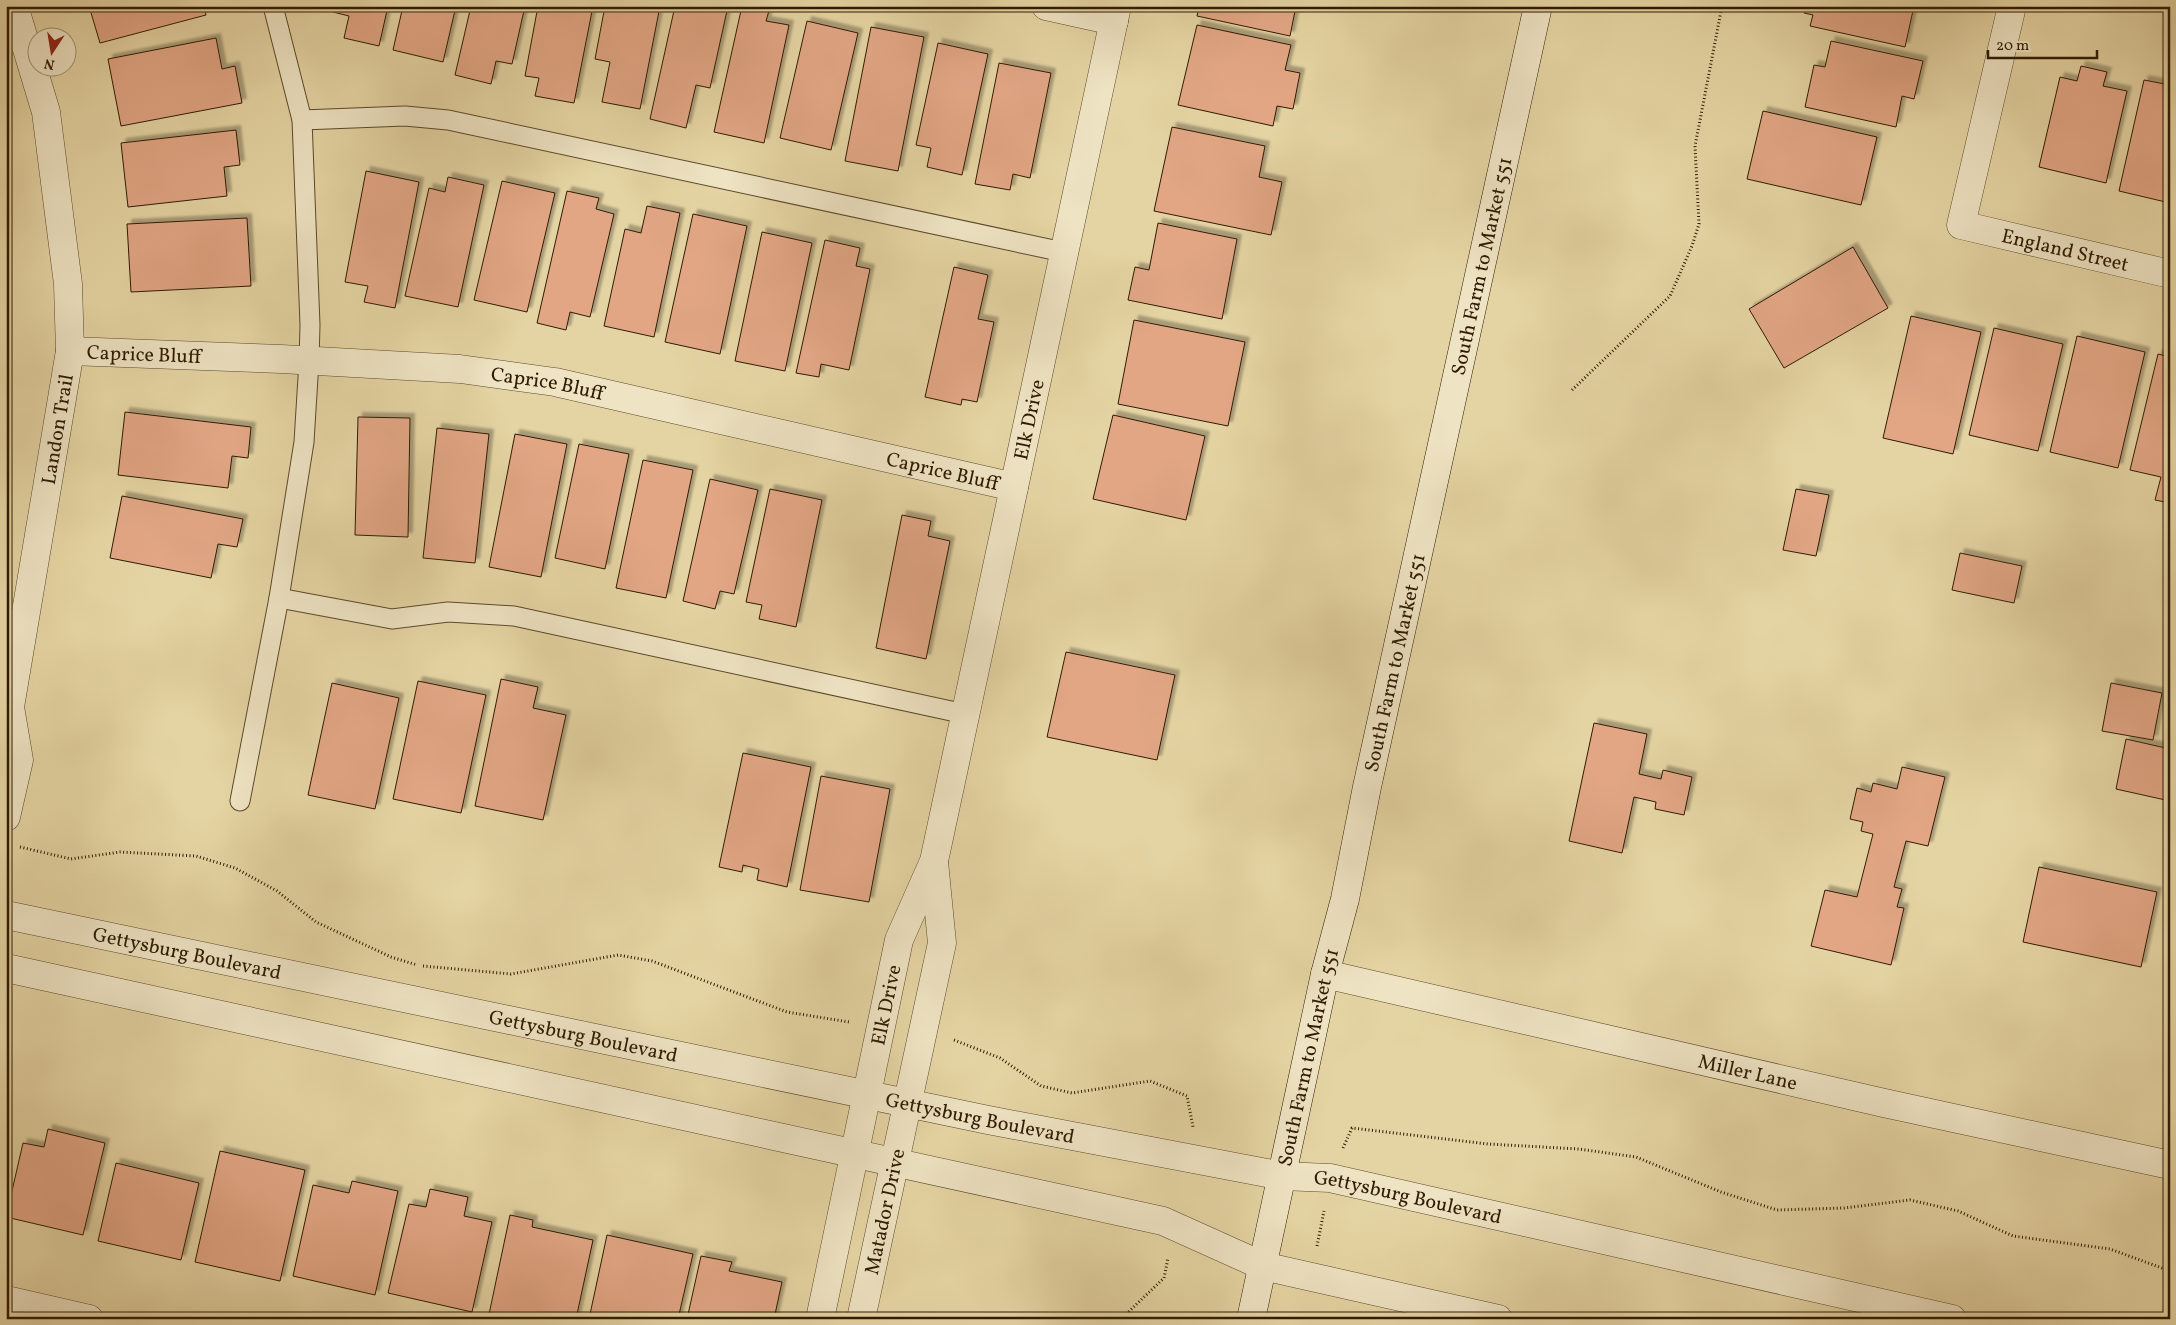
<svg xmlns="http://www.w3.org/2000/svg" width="2176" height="1325" viewBox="0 0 2176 1325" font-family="Vollkorn,serif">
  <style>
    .building { fill: #e2a685; stroke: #2f1b02; filter: url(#shadow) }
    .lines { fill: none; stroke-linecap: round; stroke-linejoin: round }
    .service-casing { stroke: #5c492a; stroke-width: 21 }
    .minor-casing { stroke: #5c492a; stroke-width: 29 }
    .tertiary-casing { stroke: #5c492a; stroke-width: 29 }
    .secondary-casing { stroke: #2f1b02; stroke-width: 29 }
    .path { stroke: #2f1b02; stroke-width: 3; stroke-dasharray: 1 2.5; stroke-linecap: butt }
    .service { stroke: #eee3c3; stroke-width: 19 }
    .minor { stroke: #eee3c3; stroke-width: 28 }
    .tertiary { stroke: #eee3c3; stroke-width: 28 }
    .secondary { stroke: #eee3c3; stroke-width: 28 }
    .labels { text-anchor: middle; stroke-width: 4; stroke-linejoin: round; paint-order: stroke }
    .street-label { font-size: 20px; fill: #2f1b02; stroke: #eee3c3 }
  </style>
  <defs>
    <filter id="shadow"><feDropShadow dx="4.5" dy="-4.5" stdDeviation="1" flood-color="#0004"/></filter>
  </defs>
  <rect width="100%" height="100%" fill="#e5d4a3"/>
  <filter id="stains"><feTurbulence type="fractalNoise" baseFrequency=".004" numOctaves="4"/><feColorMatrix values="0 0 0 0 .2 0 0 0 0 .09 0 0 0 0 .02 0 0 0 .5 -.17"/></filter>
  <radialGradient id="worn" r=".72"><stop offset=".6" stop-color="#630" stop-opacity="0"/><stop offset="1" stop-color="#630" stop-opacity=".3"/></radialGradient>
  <g class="building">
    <polygon points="89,6 204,6 206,15 100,43"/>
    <polygon points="334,6 388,6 379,46 344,38 349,16 333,12"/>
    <polygon points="403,6 456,6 443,62 393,50"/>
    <polygon points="471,6 525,6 512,64 496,61 491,84 455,75"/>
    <polygon points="538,6 593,6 574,103 535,96 539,78 525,76"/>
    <polygon points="605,6 660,6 640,109 602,102 610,62 595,59"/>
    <polygon points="675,6 728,6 710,88 696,85 686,128 650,119"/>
    <polygon points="742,6 770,7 766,21 789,25 764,143 714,132"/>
    <polygon points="1199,6 1296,6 1290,36 1197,16"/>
    <polygon points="1806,6 1914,6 1905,47 1810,26 1813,15 1804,13"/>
    <polygon points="807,21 858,33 831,150 780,138"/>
    <polygon points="1197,25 1291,45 1285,70 1300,73 1293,109 1277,106 1273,126 1178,105"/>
    <polygon points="871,27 924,37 898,171 845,161"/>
    <polygon points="216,38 222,69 235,66 242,103 121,126 108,59"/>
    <polygon points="1831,41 1923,61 1914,99 1902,96 1896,127 1805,107 1814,65 1825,67"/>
    <polygon points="938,43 988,54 962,175 927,167 931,148 916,145"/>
    <polygon points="999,63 1051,73 1030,178 1013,174 1010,190 975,184"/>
    <polygon points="2081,66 2107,72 2103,86 2127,91 2106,183 2039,167 2060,77 2077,81"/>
    <polygon points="2144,80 2170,85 2170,203 2119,191"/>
    <polygon points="1763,111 1877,137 1861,205 1747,179"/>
    <polygon points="1172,127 1265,146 1259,177 1282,182 1271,235 1154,211"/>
    <polygon points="236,130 240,165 224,167 227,196 128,207 121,143"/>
    <polygon points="366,171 419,182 395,308 364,302 368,286 345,282"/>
    <polygon points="448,177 484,185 458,307 405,296 429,188 445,192"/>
    <polygon points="502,181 555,193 527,312 474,300"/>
    <polygon points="567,191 599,198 596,209 614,214 590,317 570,312 566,330 537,323"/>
    <polygon points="647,206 680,213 654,337 604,326 625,229 641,233"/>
    <polygon points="693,214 747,226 720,354 665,342"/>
    <polygon points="247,218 251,286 131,292 127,224"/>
    <polygon points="1158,223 1237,239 1222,319 1128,300 1135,267 1149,270"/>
    <polygon points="762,232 812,243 785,371 735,361"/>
    <polygon points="825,240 860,248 856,266 870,269 849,370 821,364 819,377 796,373"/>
    <polygon points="1853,247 1888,308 1784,368 1749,309"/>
    <polygon points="954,267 988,275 978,319 994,322 977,402 962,399 961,405 925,397"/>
    <polygon points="1911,316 1981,332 1953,454 1883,438"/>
    <polygon points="1134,320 1245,342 1228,426 1118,404"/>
    <polygon points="1994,328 2063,344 2038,451 1969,435"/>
    <polygon points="2077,336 2145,352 2118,468 2050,452"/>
    <polygon points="2158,354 2170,357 2170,503 2155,500 2161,477 2130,470"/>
    <polygon points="125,412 251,427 248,458 232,456 228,488 118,475"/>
    <polygon points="1113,415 1205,436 1186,520 1093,499"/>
    <polygon points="358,417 410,418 408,537 355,535"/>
    <polygon points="437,428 489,434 475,563 423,558"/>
    <polygon points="515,434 567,444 541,577 489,567"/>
    <polygon points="579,444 629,454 605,569 555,558"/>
    <polygon points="643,460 693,470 666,598 616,588"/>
    <polygon points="710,479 758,490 734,594 720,591 715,609 683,601"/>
    <polygon points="770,489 822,500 796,627 759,619 762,605 746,602"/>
    <polygon points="1796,489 1829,495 1816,556 1783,550"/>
    <polygon points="122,496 243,519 237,547 218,544 211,578 110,558"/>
    <polygon points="902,515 931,521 928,536 950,541 926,659 876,648"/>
    <polygon points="1960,553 2022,566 2014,603 1952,590"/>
    <polygon points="1066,652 1175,675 1157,760 1047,737"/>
    <polygon points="501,679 538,687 533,708 566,715 543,820 475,806"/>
    <polygon points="418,681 486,695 461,813 393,799"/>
    <polygon points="332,683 399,698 375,809 308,795"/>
    <polygon points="2111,683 2162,693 2153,740 2102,731"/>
    <polygon points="1594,723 1647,734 1639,774 1661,779 1663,770 1692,777 1684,815 1655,809 1656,802 1634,797 1622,853 1569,841"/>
    <polygon points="2126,739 2170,749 2170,801 2116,789"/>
    <polygon points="743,753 811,767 787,887 757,880 759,869 743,865 742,872 719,867"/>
    <polygon points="1902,767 1945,777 1928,846 1906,841 1894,887 1902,889 1897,907 1904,908 1891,965 1811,946 1825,890 1857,897 1873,834 1861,831 1863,822 1850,819 1857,788 1871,792 1873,783 1897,789"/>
    <polygon points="821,776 890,789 869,902 800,890"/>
    <polygon points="2039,867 2157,892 2141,967 2023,942"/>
    <polygon points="48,1129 105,1143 83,1235 6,1217 23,1143 44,1147"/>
    <polygon points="220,1151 305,1170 280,1281 195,1262"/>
    <polygon points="116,1163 199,1183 181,1260 98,1241"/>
    <polygon points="352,1181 398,1191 375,1295 293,1276 313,1185 349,1193"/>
    <polygon points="430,1189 468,1197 464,1216 492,1222 472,1312 388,1293 409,1204 426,1207"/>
    <polygon points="510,1215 533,1220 532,1227 593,1240 576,1319 488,1319"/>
    <polygon points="607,1235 693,1254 678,1319 589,1319"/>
    <polygon points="701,1256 732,1262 729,1271 782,1282 774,1319 687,1319"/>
  </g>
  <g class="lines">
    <g class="service-casing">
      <g id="service">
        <polyline points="302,120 405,116 448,120 1063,252"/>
        <polyline points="279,598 392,619 448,612 514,616 965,714"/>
        <polyline points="240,801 279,598 304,442 309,361 310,325 302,120 273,6"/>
      </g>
    </g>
    <g class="minor-casing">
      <g id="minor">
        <polyline points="1046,6 1114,21"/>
        <path id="s1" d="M2012,6L1961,225L2170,274"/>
        <path id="s2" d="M70,351L281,359L460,369L555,382L1014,487"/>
        <path id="s3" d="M6,817L19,760L10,707L70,351L68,284L46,112L14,6"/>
        <path id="s4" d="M6,915L988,1120L1282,1176"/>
        <polyline points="6,968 1163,1221 1263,1266"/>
        <path id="s5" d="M1325,974L1884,1103L2170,1165"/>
        <polyline points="6,1300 89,1319"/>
        <path id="s6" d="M820,1319L899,940L934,861L1117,6"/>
        <path id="s7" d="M861,1319L942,943L934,862"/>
      </g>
    </g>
    <g class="tertiary-casing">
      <g id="tertiary">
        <path id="s8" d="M1282,1176L1330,1178L1952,1319"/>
        <polyline points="1263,1266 1498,1319"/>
      </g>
    </g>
    <g class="secondary-casing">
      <g id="secondary">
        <path id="s9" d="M1251,1319L1325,974L1345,899L1367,787L1538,6"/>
      </g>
    </g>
    <g class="path">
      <polyline points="1572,390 1670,296 1692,246 1699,224 1695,146 1722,6"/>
      <polyline points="20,847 71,859 120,852 196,856 235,868 277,891 316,922 391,957 417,965"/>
      <polyline points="423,966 511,974 618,955 652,961 787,1012 849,1022"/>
      <polyline points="954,1040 1000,1058 1041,1086 1072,1093 1150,1081 1187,1096 1193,1127"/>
      <polyline points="1343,1148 1352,1128 1488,1144 1579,1149 1636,1157 1721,1192 1777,1210 1844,1208 1910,1200 1958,1211 2013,1236 2110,1249 2170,1271"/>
      <polyline points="1317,1246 1324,1211"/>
      <polyline points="1121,1319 1164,1278 1168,1258"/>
    </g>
    <use href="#service" class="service"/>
    <use href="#minor" class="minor"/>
    <use href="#tertiary" class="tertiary"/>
    <use href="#secondary" class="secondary"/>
  </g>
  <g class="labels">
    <g class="street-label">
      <text dy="7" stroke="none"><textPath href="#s1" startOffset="332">England Street</textPath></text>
      <text dy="7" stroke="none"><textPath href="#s9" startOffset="1078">South Farm to Market 551</textPath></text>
      <text dy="7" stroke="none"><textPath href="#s2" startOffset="74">Caprice Bluff</textPath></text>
      <text dy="7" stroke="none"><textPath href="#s2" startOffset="479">Caprice Bluff</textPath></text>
      <text dy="7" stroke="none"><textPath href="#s6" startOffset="925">Elk Drive</textPath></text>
      <text dy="7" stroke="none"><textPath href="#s3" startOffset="394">Landon Trail</textPath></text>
      <text dy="7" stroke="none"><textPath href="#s2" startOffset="884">Caprice Bluff</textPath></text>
      <text dy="7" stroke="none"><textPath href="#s9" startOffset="672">South Farm to Market 551</textPath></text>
      <text dy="7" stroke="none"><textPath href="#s4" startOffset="185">Gettysburg Boulevard</textPath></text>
      <text dy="7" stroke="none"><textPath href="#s6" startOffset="321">Elk Drive</textPath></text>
      <text dy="7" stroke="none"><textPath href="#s4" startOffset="590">Gettysburg Boulevard</textPath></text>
      <text dy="7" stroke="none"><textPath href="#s9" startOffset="268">South Farm to Market 551</textPath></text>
      <text dy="7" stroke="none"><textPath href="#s5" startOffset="434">Miller Lane</textPath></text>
      <text dy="7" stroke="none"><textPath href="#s4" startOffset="995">Gettysburg Boulevard</textPath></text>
      <text dy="7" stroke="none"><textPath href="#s8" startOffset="128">Gettysburg Boulevard</textPath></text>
      <text dy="7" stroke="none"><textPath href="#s7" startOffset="110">Matador Drive</textPath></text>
    </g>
  </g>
  <rect width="2176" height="1325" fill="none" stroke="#e5d4a3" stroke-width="25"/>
  <rect x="8" y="8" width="2161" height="1310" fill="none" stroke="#2f1b02" stroke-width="2.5"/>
  <rect x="12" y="12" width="2151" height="1300" fill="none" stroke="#2f1b02"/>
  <g transform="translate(52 52) rotate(192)"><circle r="24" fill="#eee3c3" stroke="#a29376"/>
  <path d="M0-4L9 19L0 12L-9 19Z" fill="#8f2418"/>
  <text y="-8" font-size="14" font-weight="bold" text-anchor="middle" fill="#2f1b02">N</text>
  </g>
  <path d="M1988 50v8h109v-8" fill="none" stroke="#2f1b02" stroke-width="2.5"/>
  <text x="1996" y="50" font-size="15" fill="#2f1b02" stroke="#eee3c3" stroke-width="4" paint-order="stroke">20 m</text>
  <rect width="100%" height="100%" filter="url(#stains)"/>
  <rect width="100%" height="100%" fill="url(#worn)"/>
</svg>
